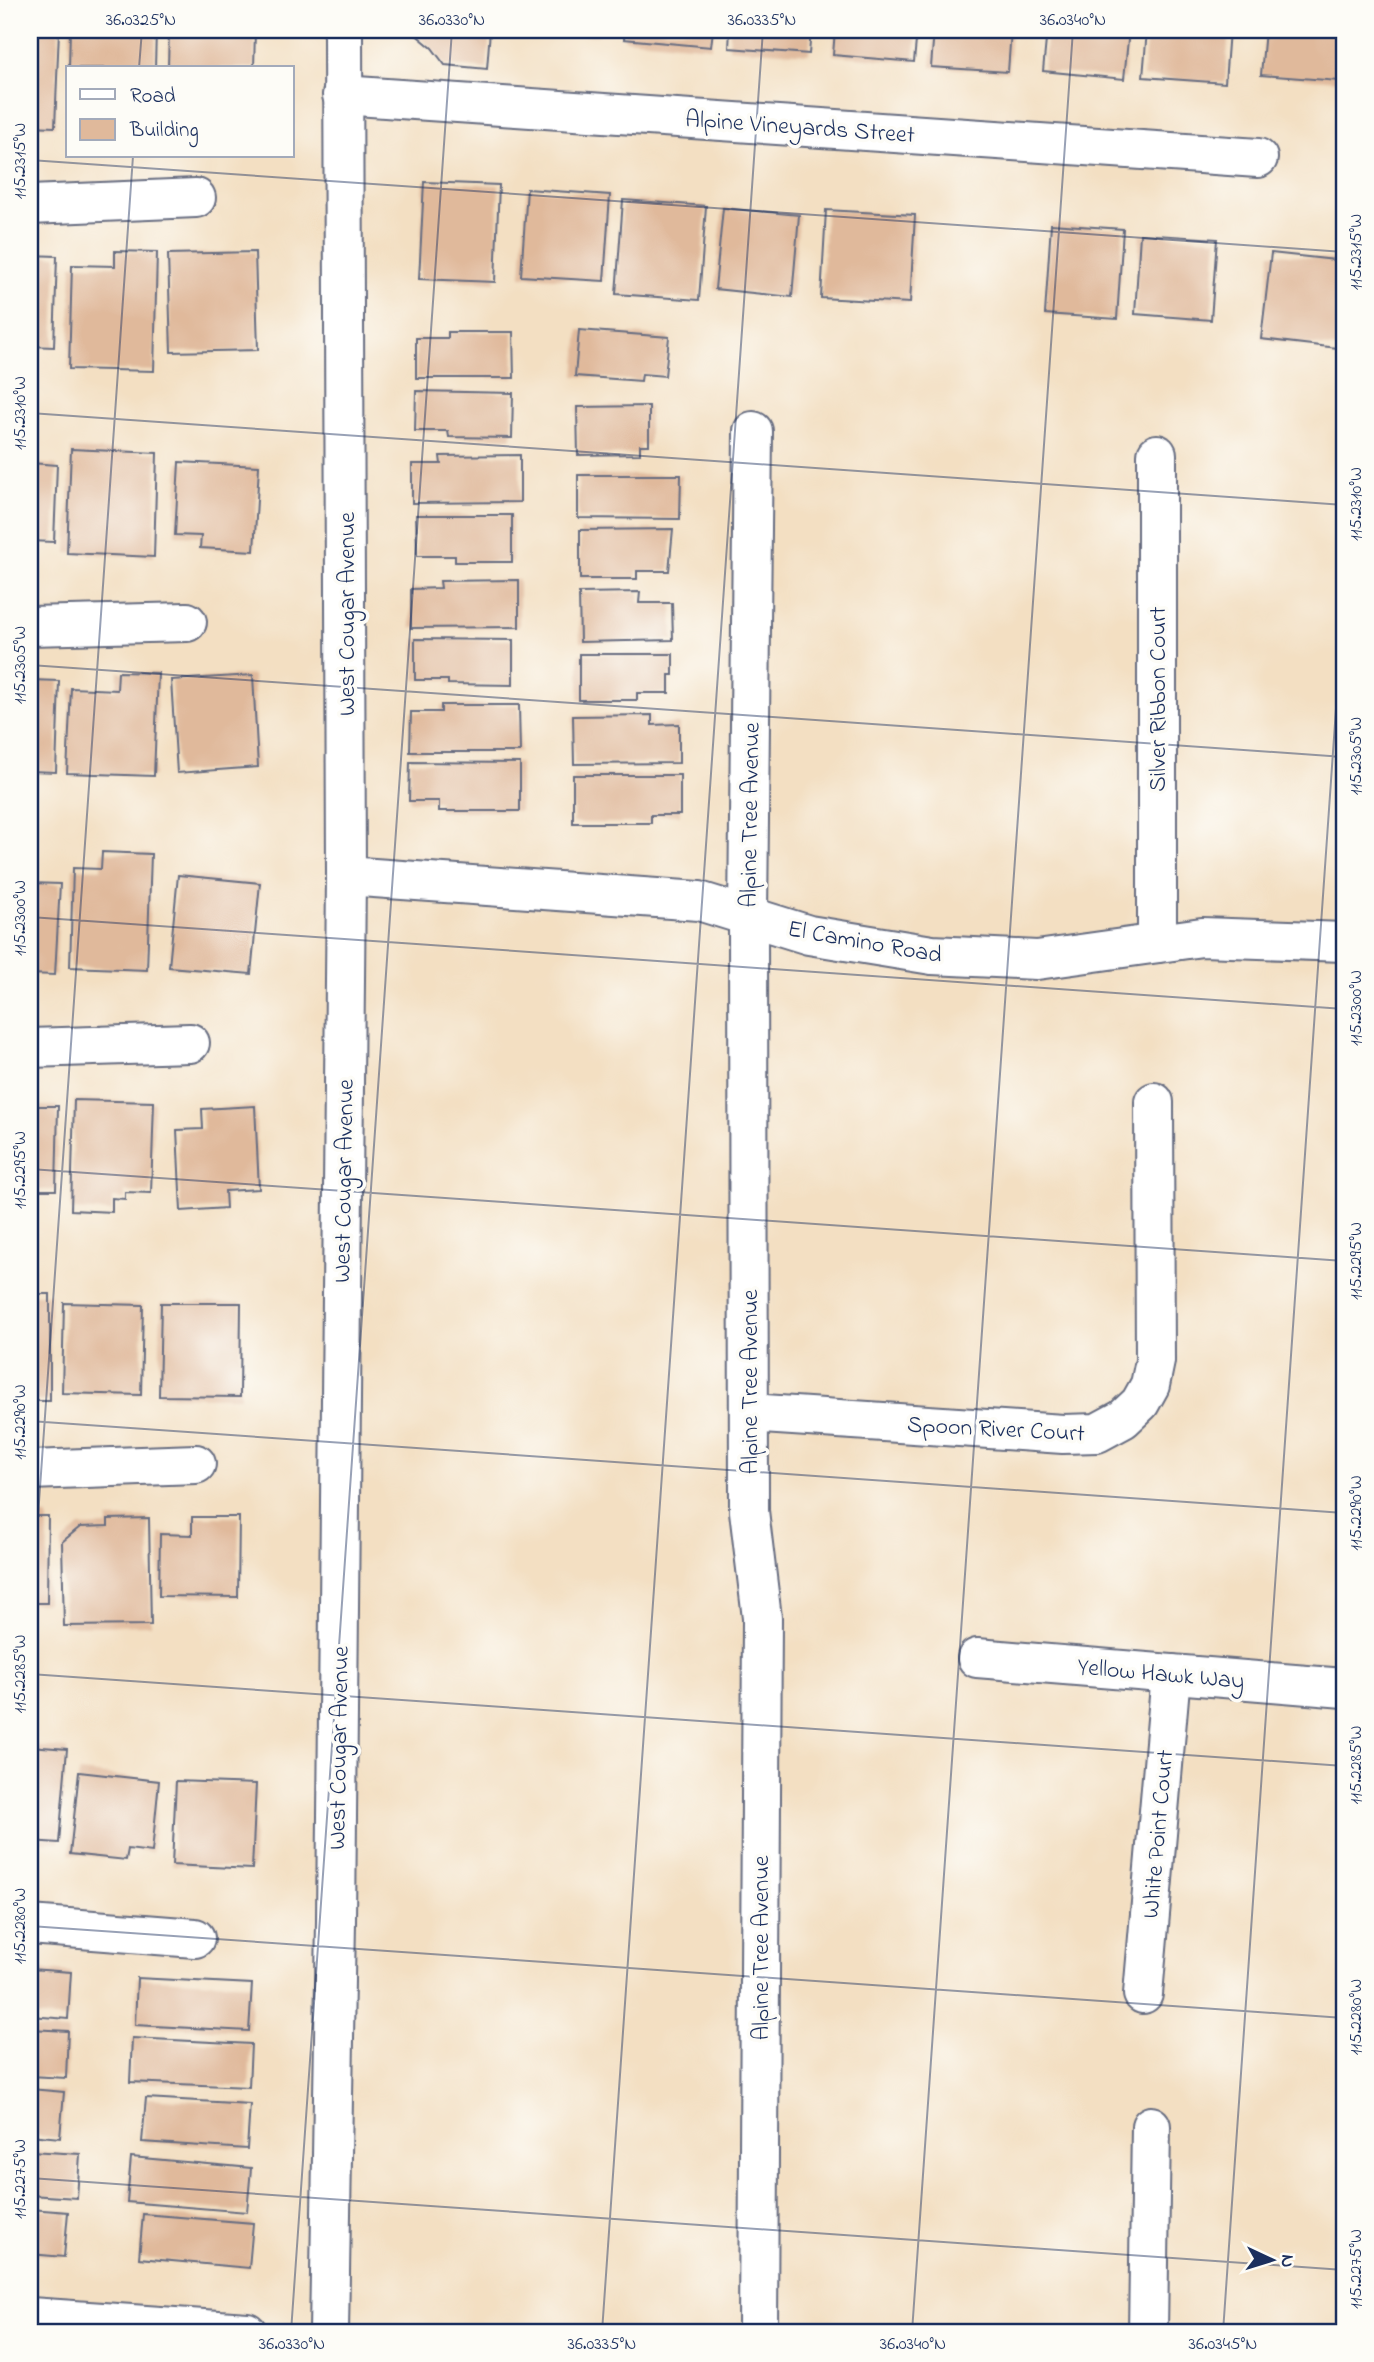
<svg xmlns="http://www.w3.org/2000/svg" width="1374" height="2362" viewBox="0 0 1374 2362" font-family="'Indie Flower',sans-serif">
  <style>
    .building { fill: #e0b99b }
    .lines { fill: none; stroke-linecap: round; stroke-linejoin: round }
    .minor-casing { stroke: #676d81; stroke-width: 42 }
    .minor { stroke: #fff; stroke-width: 38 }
    .ticks { fill: none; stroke: #1b2f5e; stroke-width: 2; stroke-opacity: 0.45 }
    .labels { text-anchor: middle; stroke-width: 7; stroke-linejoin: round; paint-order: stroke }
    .street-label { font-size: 24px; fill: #1b2f5e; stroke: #fdfcf7 }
    .neatline { fill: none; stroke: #1b2f5e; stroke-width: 2.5 }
    .ticks-label { font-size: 18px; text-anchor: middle; fill: #1b2f5e }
  </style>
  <rect width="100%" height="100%" fill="#fdfcf7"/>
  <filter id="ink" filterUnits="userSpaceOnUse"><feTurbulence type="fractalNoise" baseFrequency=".0143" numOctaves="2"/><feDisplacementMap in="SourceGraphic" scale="14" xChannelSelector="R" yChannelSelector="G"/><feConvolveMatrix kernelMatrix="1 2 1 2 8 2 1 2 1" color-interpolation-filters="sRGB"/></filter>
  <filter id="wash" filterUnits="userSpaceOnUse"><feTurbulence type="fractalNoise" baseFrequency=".00686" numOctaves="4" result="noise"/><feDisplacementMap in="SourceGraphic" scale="28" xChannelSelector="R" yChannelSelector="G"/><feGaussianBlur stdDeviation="1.57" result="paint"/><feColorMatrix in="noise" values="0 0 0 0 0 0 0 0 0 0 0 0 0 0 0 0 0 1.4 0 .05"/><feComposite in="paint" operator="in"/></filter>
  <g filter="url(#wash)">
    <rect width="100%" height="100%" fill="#f3dfc2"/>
    <g id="blocks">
      <g class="building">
        <polygon points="30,30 59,30 55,127 30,126"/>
        <polygon points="70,30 156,30 155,68 69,68"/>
        <polygon points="169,30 255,31 254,68 168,68"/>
        <polygon points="414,30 490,30 487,69 445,65 432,48 414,33"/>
        <polygon points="536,30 599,30 598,35 536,32"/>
        <polygon points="625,30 713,30 711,47 624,39"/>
        <polygon points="730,30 811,30 809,54 729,48"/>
        <polygon points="835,30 917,30 914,62 833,55"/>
        <polygon points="934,30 1011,30 1008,72 931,67"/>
        <polygon points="1047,30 1129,30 1124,79 1043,71"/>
        <polygon points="1147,30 1229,30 1225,83 1143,77"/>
        <polygon points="1265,30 1343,30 1339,81 1261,75"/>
        <polygon points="424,182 499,185 495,282 419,279"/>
        <polygon points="527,189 610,195 604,281 521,276"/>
        <polygon points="623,200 706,206 699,300 616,294"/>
        <polygon points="723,208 799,215 792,297 715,289"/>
        <polygon points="826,210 915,215 910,303 821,298"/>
        <polygon points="1051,224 1123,229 1117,319 1045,314"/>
        <polygon points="1140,234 1217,239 1211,320 1135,314"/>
        <polygon points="115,251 157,252 154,371 69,369 72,265 115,266"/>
        <polygon points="255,252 258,350 171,352 168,254"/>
        <polygon points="1271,253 1344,261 1337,348 1261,339"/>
        <polygon points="30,255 57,256 54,347 30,346"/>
        <polygon points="579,330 669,337 665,376 642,374 641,381 575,376"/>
        <polygon points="448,332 513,332 514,378 416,378 416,338 448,338"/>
        <polygon points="416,391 513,393 512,438 449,437 448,431 415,431"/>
        <polygon points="649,406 649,445 640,445 640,454 578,455 577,407"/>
        <polygon points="71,449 157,453 154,557 67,553"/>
        <polygon points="520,455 520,502 412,503 412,464 441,464 440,456"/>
        <polygon points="179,462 259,466 254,551 200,548 201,536 175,535"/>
        <polygon points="30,463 57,465 54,542 30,541"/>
        <polygon points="578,475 681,475 680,519 578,518"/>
        <polygon points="416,515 512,515 512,562 455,562 455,556 417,556"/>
        <polygon points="673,529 669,571 637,571 637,579 580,579 580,530"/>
        <polygon points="519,580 519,627 411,628 411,589 441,588 440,581"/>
        <polygon points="640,592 639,603 672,603 673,640 580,642 579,593"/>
        <polygon points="415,639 513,640 513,685 448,684 448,680 415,680"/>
        <polygon points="579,654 673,654 673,675 669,675 669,693 637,693 637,700 579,700"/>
        <polygon points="118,672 158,673 154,776 67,773 71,688 117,690"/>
        <polygon points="253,675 258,767 177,773 171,680"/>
        <polygon points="30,680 59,681 56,772 30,771"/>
        <polygon points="441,705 519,705 520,752 410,752 411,712 441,712"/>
        <polygon points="652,715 652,725 679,724 679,763 574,764 573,716"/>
        <polygon points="410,762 520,763 520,811 439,811 439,801 409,801"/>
        <polygon points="573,775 680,775 680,815 651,815 651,823 573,823"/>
        <polygon points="102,852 151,854 147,970 70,967 73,868 101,869"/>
        <polygon points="178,875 260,883 251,974 169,967"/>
        <polygon points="30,883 60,884 55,975 30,974"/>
        <polygon points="74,1100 154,1102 151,1193 125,1192 125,1199 112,1198 112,1212 71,1210"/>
        <polygon points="30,1106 58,1106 56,1190 30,1190"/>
        <polygon points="255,1106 259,1189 225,1191 226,1208 181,1211 177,1130 203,1129 202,1109"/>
        <rect x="30" y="1294" width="20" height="107"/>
        <polygon points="64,1303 143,1305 141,1395 62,1393"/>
        <polygon points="161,1303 241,1303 240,1397 159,1396"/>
        <polygon points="30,1516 48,1516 47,1603 30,1603"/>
        <polygon points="192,1517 239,1517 238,1597 159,1596 160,1534 192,1535"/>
        <polygon points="149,1518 151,1625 64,1626 62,1542 80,1527 108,1526 108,1519"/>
        <polygon points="30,1746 67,1749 59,1843 30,1841"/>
        <polygon points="79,1772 159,1781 152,1852 128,1849 126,1860 70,1854"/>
        <polygon points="176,1781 256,1784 252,1869 172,1865"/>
        <polygon points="30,1969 71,1972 68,2019 30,2016"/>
        <polygon points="137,1978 252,1984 249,2031 135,2025"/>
        <polygon points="30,2029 68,2031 66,2078 30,2076"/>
        <polygon points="132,2038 251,2044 249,2087 130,2082"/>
        <polygon points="30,2089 64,2092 60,2138 30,2135"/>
        <polygon points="146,2098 250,2104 247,2149 142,2142"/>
        <polygon points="30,2151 80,2154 77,2198 30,2195"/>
        <polygon points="131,2157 251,2168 247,2212 127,2202"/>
        <polygon points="30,2209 68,2212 64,2257 30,2254"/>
        <polygon points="143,2214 253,2223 249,2268 139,2258"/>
      </g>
    </g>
  </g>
  <g filter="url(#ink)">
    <use href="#blocks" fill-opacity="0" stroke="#676d81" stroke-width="2"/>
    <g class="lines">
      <g class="minor-casing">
        <g id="minor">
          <polyline points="342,95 1258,158"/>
          <polyline points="30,205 196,198"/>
          <polyline points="753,431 748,916 749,1511 762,1618 758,2332"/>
          <polyline points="1157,454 1157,943"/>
          <polyline points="30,626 187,622"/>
          <polyline points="346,876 699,901 809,935 932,955 1037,960 1202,937 1344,942"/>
          <polyline points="30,1048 190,1043"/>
          <polyline points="749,1413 1063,1434 1097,1433 1123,1419 1140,1403 1150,1385 1155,1361 1154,1102"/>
          <polyline points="30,1470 196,1464"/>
          <polyline points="977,1658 1344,1688"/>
          <polyline points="30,1925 195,1938"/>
          <polyline points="1143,1994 1171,1674"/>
          <polyline points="30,2317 247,2332"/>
          <polyline points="329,2332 336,1921 346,876 343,30"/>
          <polyline points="1148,2332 1151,2126"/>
        </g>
      </g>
      <use href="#minor" class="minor"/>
    </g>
  </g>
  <path class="ticks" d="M139,68L142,30M30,160L1344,252M30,413L1344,505M30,665L1344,757M30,917L1344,1009M30,1169L1344,1261M30,1421L1344,1513M30,1631L133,156M30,1674L1344,1766M30,1926L1344,2018M30,2178L1344,2270M291,2332L452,30M602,2332L763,30M912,2332L1073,30M1223,2332L1344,594"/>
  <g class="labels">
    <g class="street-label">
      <text transform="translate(800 126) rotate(4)" y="8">Alpine Vineyards Street</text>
      <text transform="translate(346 614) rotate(-90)" y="8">West Cougar Avenue</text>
      <text transform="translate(1157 699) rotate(-90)" y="8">Silver Ribbon Court</text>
      <text transform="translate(749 815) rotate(-89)" y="8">Alpine Tree Avenue</text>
      <text transform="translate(865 941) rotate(10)" y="8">El Camino Road</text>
      <text transform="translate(343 1181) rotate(-89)" y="8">West Cougar Avenue</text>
      <text transform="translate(749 1382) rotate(-90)" y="8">Alpine Tree Avenue</text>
      <text transform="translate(996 1428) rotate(3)" y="8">Spoon River Court</text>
      <text transform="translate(1161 1673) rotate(5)" y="8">Yellow Hawk Way</text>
      <text transform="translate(338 1748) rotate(-89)" y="8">West Cougar Avenue</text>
      <text transform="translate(1157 1834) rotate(-85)" y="8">White Point Court</text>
      <text transform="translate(760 1948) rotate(-90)" y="8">Alpine Tree Avenue</text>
    </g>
  </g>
  <rect width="1374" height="2362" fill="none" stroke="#fdfcf7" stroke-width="77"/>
  <rect x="66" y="66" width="228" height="91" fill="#fdfcf7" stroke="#a3aaba" stroke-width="2"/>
  <rect x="80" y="89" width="35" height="10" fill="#ffffff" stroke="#a3aaba" stroke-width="2"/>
  <text x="130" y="102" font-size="21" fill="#1b2f5e">Road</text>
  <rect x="80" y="119" width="35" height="21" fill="#e0b99b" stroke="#a3aaba" stroke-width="2"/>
  <text x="130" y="136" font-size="21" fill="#1b2f5e">Building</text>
  <g transform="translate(1272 2260) rotate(94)" stroke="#fdfcf7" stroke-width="5" paint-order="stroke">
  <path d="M0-5L12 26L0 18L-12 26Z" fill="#1b2f5e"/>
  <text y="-10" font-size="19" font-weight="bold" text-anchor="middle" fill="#1b2f5e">N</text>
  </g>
  <rect x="38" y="38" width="1298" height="2286" class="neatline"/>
  <g class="ticks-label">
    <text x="141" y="25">36.0325°N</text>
    <text x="452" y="25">36.0330°N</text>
    <text x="762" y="25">36.0335°N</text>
    <text x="1073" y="25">36.0340°N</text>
    <text transform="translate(19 161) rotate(-90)" y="6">115.2315°W</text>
    <text transform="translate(1355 252) rotate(-90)" y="6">115.2315°W</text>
    <text transform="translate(19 413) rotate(-90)" y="6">115.2310°W</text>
    <text transform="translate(1355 504) rotate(-90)" y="6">115.2310°W</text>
    <text transform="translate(19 665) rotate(-90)" y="6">115.2305°W</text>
    <text transform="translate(1355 756) rotate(-90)" y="6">115.2305°W</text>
    <text transform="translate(19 918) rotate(-90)" y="6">115.2300°W</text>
    <text transform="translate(1355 1008) rotate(-90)" y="6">115.2300°W</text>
    <text transform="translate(19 1170) rotate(-90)" y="6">115.2295°W</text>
    <text transform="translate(1355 1261) rotate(-90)" y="6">115.2295°W</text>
    <text transform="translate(19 1422) rotate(-90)" y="6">115.2290°W</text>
    <text transform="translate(1355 1513) rotate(-90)" y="6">115.2290°W</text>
    <text transform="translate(19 1674) rotate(-90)" y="6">115.2285°W</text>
    <text transform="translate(1355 1765) rotate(-90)" y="6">115.2285°W</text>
    <text transform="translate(19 1926) rotate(-90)" y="6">115.2280°W</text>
    <text transform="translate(1355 2017) rotate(-90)" y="6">115.2280°W</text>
    <text transform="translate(19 2179) rotate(-90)" y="6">115.2275°W</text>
    <text transform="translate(1355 2269) rotate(-90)" y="6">115.2275°W</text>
    <text x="292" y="2349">36.0330°N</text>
    <text x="602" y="2349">36.0335°N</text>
    <text x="913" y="2349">36.0340°N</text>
    <text x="1223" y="2349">36.0345°N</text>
  </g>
</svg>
